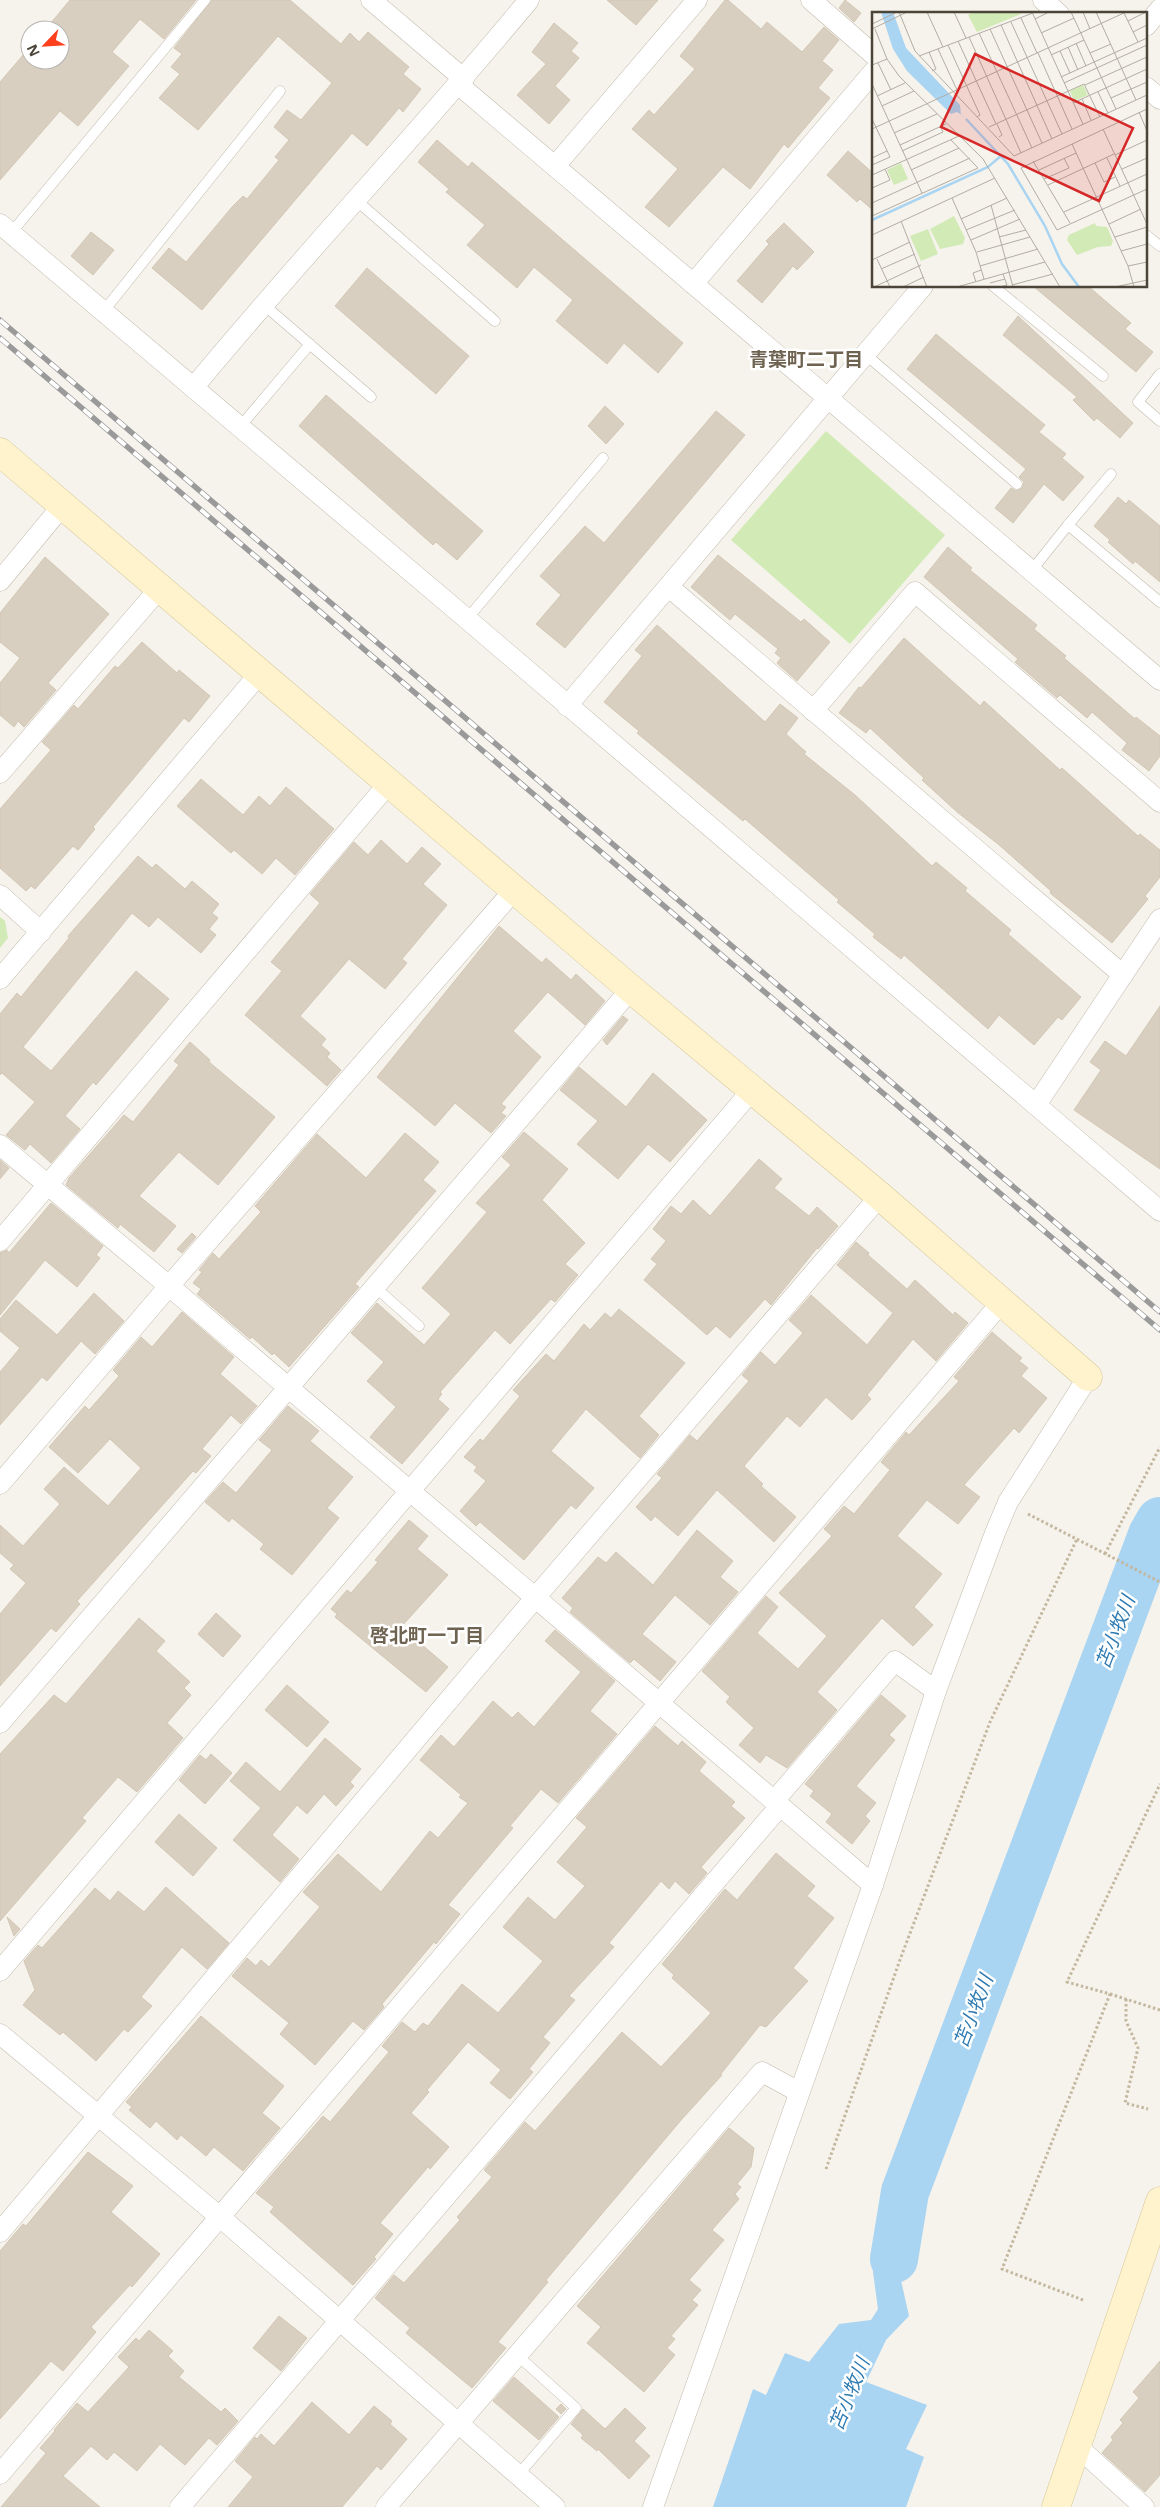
<svg xmlns="http://www.w3.org/2000/svg" width="1160" height="2507" viewBox="0 0 1160 2507" font-family="'Open Sans','Noto Sans JP',sans-serif">
  <style>
    .green { fill: #d2eab5 }
    .water { fill: #a9d4f2 }
    .lines { fill: none; stroke-linecap: round; stroke-linejoin: round }
    .stream { stroke: #a9d4f2; stroke-width: 8 }
    .river { stroke: #a9d4f2; stroke-width: 48 }
    .building { fill: #d8cfc1; stroke: #d3c7b4 }
    .lane-casing { stroke: #c2bbae; stroke-width: 11 }
    .street-casing { stroke: #c2bbae; stroke-width: 21 }
    .secondary-casing { stroke: #d6c79b; stroke-width: 29 }
    .path { stroke: #c4b79f; stroke-width: 3; stroke-dasharray: 2.5 2.5; stroke-linecap: butt }
    .lane { stroke: #fff; stroke-width: 10 }
    .street { stroke: #fff; stroke-width: 20 }
    .secondary { stroke: #fff3cd; stroke-width: 28 }
    .rail-casing { stroke: #9a9a9a; stroke-width: 5.5 }
    .rail { stroke: #fff; stroke-width: 4; stroke-dasharray: 11; stroke-linecap: butt }
    .labels { text-anchor: middle; stroke-width: 5; stroke-linejoin: round; paint-order: stroke }
    .neighbourhood-label { font-size: 19px; font-weight: bold; fill: #6e6250; stroke: #fff }
    .water-label { font-size: 19px; font-style: italic; fill: #2e7ab2; stroke: #fff }
    .inset-river { fill: none; stroke: #a9d4f2; stroke-width: 2.5 }
    .inset-road { fill: none; stroke: #b2ada4; stroke-width: 1 }
    .view { fill: #d62828; fill-opacity: 0.15; stroke: #d62828; stroke-width: 2.5 }
    .inset-edge { fill: none; stroke: #4b4439; stroke-width: 2.5 }
  </style>
  <rect width="100%" height="100%" fill="#f6f3ec"/>
  <g class="green">
    <polygon points="826,431 945,535 850,644 731,540"/>
    <polygon points="0,917 5,921 8,938 0,948"/>
  </g>
  <polygon class="water" points="894,2183 908,2199 900,2276 909,2316 886,2340 866,2382 927,2405 906,2449 924,2457 906,2507 713,2507 753,2389 766,2395 785,2353 809,2362 839,2324 871,2320 878,2309 873,2272 874,2235"/>
  <g class="lines">
    <polyline class="stream" points="1152,1535 1160,1534"/>
    <polyline class="river" points="894,2259 905,2192 1152,1535 1160,1521"/>
  </g>
  <g class="building">
    <polygon points="70,0 196,0 164,39 140,19 112,52 129,66 78,126 60,111 0,180 0,82 30,47 30,60 60,60 60,30 45,30"/>
    <polygon points="212,0 290,0 341,44 350,33 359,42 368,32 409,67 403,74 421,89 403,112 399,108 367,146 352,133 202,310 152,268 169,248 186,262 232,207 243,196 247,199 279,160 275,157 289,140 274,127 287,110 301,120 332,83 278,36 198,130 159,98 180,74 171,67 182,54 174,48"/>
    <polygon points="607,0 658,0 636,25"/>
    <polygon points="725,0 728,0 761,29 767,22 802,52 824,27 839,40 822,61 833,70 818,88 830,98 788,148 784,144 750,189 723,167 669,227 645,207 678,169 632,129 649,110 654,115 695,69 680,56"/>
    <polygon points="845,0 861,13 854,22 839,8"/>
    <polygon points="554,23 578,43 571,51 579,58 555,86 570,100 549,124 517,95 546,64 532,52"/>
    <polygon points="437,140 468,167 472,162 683,343 658,373 624,343 607,364 556,321 573,300 534,267 517,288 467,245 485,225 446,192 449,189 418,162"/>
    <polygon points="848,151 874,174 874,211 860,199 857,202 827,175"/>
    <polygon points="784,223 814,252 797,270 793,266 762,303 737,281 769,244 766,241"/>
    <polygon points="91,232 114,250 93,275 71,256"/>
    <polygon points="367,268 469,356 436,394 335,306"/>
    <polygon points="1033,286 1088,286 1131,323 1125,329 1153,352 1136,372"/>
    <polygon points="1018,316 1133,423 1120,438 1097,418 1094,421 1073,400 1077,397 1003,335"/>
    <polygon points="936,334 1045,425 1039,432 1066,454 1062,458 1084,477 1063,501 1044,484 1013,523 995,508 1011,488 1016,491 1022,488 1024,482 1019,477 1026,469 907,369"/>
    <polygon points="326,395 483,531 457,560 436,542 433,545 299,426"/>
    <polygon points="605,406 624,424 606,444 588,426"/>
    <polygon points="716,411 745,435 565,648 536,624 561,595 540,576 585,526 604,543"/>
    <polygon points="1118,497 1126,504 1129,500 1160,526 1160,582 1135,561 1133,564 1108,542 1110,540 1094,526"/>
    <polygon points="948,547 972,568 970,570 1037,625 1034,629 1066,656 1064,658 1135,719 1136,717 1160,736 1160,756 1149,771 1122,750 1127,743 1092,712 1087,718 1060,695 1057,698 1015,662 1018,659 924,577"/>
    <polygon points="718,555 801,622 804,619 830,642 797,681 777,663 781,658 775,653 778,649 735,614 730,620 691,587"/>
    <polygon points="45,557 109,614 48,683 56,690 24,727 18,721 14,727 0,715 0,683 20,658 0,642 0,613"/>
    <polygon points="657,625 765,722 780,704 798,718 786,734 806,752 804,754 855,795 932,866 936,862 967,888 965,891 1011,930 1008,934 1081,997 1062,1020 1058,1017 1034,1045 999,1015 988,1029 904,955 901,959 873,937 875,934 837,902 839,900 745,819 743,821 637,733 639,731 604,702 642,656 635,650"/>
    <polygon points="904,638 980,706 984,701 1060,770 1062,768 1138,836 1140,834 1160,850 1160,877 1145,896 1148,899 1112,943 1050,893 1051,891 998,844 957,812 922,780 924,778 870,728 866,733 839,713 859,687 861,688"/>
    <polygon points="142,642 177,673 179,670 210,696 189,722 184,718 93,827 95,829 78,850 73,846 35,889 31,886 26,891 0,868 0,809 51,750 42,742 74,705 78,709 115,666 118,668"/>
    <polygon points="201,779 243,815 259,796 270,806 286,787 334,829 295,875 276,858 262,874 234,850 231,853 177,806"/>
    <polygon points="381,840 407,864 422,847 441,864 423,884 447,905 402,959 407,963 385,989 349,959 300,1016 326,1039 321,1045 330,1053 327,1057 341,1070 327,1086 245,1015 282,971 271,962 320,903 310,894 354,842 368,855"/>
    <polygon points="138,856 152,868 156,864 185,889 192,881 219,904 212,913 218,918 209,929 216,935 201,953 158,917 149,927 132,913 23,1047 51,1071 136,971 169,999 96,1085 93,1082 65,1116 80,1129 51,1163 30,1144 25,1150 6,1135 35,1102 2,1073 0,1075 0,1014 17,993 21,997 69,938 68,936"/>
    <polygon points="499,926 542,963 546,958 571,980 576,974 605,1001 585,1025 548,992 513,1031 541,1057 501,1104 506,1107 501,1113 506,1116 491,1133 455,1103 435,1126 377,1077"/>
    <polygon points="1160,1006 1160,1169 1074,1110 1101,1070 1090,1062 1105,1041 1126,1056"/>
    <polygon points="623,1016 628,1020 607,1045 603,1040"/>
    <polygon points="190,1042 210,1060 209,1062 275,1117 218,1185 179,1152 139,1196 176,1226 154,1252 120,1224 118,1228 66,1185 69,1178 124,1115 133,1122 179,1065 174,1061"/>
    <polygon points="579,1067 626,1107 653,1073 707,1120 670,1162 648,1144 618,1179 577,1144 598,1121 560,1090"/>
    <polygon points="524,1132 568,1169 542,1200 585,1243 565,1264 578,1275 555,1302 551,1299 510,1344 495,1330 440,1392 442,1394 438,1399 449,1409 402,1464 370,1437 396,1407 367,1381 384,1362 351,1333 377,1303 424,1345 451,1314 422,1288 487,1212 476,1203 511,1165 502,1157"/>
    <polygon points="405,1133 439,1162 423,1180 436,1191 355,1284 359,1287 289,1367 274,1353 272,1355 252,1337 250,1339 197,1294 201,1289 193,1283 202,1272 199,1270 213,1253 219,1259 261,1212 255,1206 317,1134 366,1178"/>
    <polygon points="759,1159 782,1179 774,1188 809,1216 817,1207 838,1226 818,1249 817,1248 771,1305 765,1299 730,1338 716,1326 707,1335 644,1280 657,1264 651,1259 666,1241 653,1229 671,1206 681,1214 693,1200 710,1216"/>
    <polygon points="0,1160 9,1168 0,1179"/>
    <polygon points="51,1203 103,1246 96,1255 100,1258 77,1287 45,1260 0,1315 0,1253 7,1250 9,1253"/>
    <polygon points="192,1233 196,1237 182,1253 177,1249"/>
    <polygon points="856,1242 869,1253 868,1255 907,1289 915,1280 953,1315 955,1312 968,1323 936,1361 913,1339 867,1395 871,1399 852,1420 826,1397 800,1427 787,1416 744,1466 763,1484 761,1486 796,1517 774,1542 717,1490 678,1536 655,1516 651,1521 636,1507 662,1478 657,1474 690,1435 697,1441 749,1381 742,1375 761,1352 775,1365 803,1333 789,1320 811,1295 867,1345 893,1313 837,1265"/>
    <polygon points="94,1293 124,1321 95,1354 81,1341 47,1381 42,1377 0,1425 0,1372 20,1348 0,1331 0,1319 16,1300 57,1335"/>
    <polygon points="619,1309 685,1363 639,1416 659,1435 640,1458 586,1409 551,1451 594,1488 576,1509 571,1505 524,1560 480,1522 476,1526 460,1511 486,1481 474,1471 477,1467 464,1457 480,1439 483,1441 520,1396 513,1390 546,1354 554,1361 584,1324 590,1330 605,1313 611,1318"/>
    <polygon points="182,1312 234,1357 220,1374 257,1406 241,1424 231,1415 202,1449 211,1456 196,1473 193,1471 77,1601 80,1604 56,1632 51,1628 0,1686 0,1614 26,1583 10,1569 14,1565 0,1553 0,1525 23,1546 60,1504 44,1489 64,1467 108,1506 141,1468 110,1439 78,1473 49,1447 85,1406 89,1410 119,1376 113,1370 141,1337 152,1347"/>
    <polygon points="992,1332 1022,1358 1019,1361 1028,1368 1021,1376 1047,1398 1019,1433 1014,1428 964,1485 980,1497 958,1524 927,1500 897,1536 942,1574 914,1607 933,1625 913,1646 882,1618 817,1692 837,1710 787,1768 766,1755 760,1763 739,1745 754,1728 726,1702 730,1697 702,1671 766,1596 778,1607 757,1633 798,1669 827,1636 779,1593 832,1536 824,1529 844,1506 854,1514 890,1470 881,1462 906,1432 909,1435 959,1381 954,1377"/>
    <polygon points="288,1406 319,1431 310,1441 353,1477 327,1508 339,1518 292,1575 260,1549 264,1544 232,1518 229,1522 205,1502 223,1482 236,1493 272,1450 259,1440"/>
    <polygon points="409,1520 428,1536 417,1549 448,1575 401,1627 448,1667 426,1692 335,1617 337,1614 331,1609 347,1590 351,1593 378,1562 375,1560"/>
    <polygon points="697,1530 733,1561 720,1577 738,1592 710,1625 675,1595 642,1634 676,1662 660,1681 634,1659 630,1663 570,1612 573,1608 562,1598 598,1557 606,1563 616,1552 653,1585"/>
    <polygon points="216,1613 241,1636 223,1657 198,1634"/>
    <polygon points="139,1618 165,1641 156,1651 190,1682 184,1688 191,1695 167,1723 183,1738 137,1792 118,1777 82,1818 86,1821 0,1921 0,1754 54,1695 66,1704"/>
    <polygon points="555,1630 615,1681 590,1711 617,1734 558,1803 541,1789 510,1826 513,1828 448,1905 460,1914 436,1944 434,1942 382,2004 384,2007 364,2030 353,2021 315,2065 280,2034 289,2023 232,1976 247,1958 256,1966 261,1960 269,1967 320,1907 303,1892 338,1854 381,1892 430,1831 438,1838 468,1803 459,1797 461,1795 420,1760 441,1735 454,1747 493,1701 512,1718 518,1712 534,1727 581,1672 545,1641"/>
    <polygon points="287,1685 329,1722 307,1747 265,1710"/>
    <polygon points="881,1695 906,1716 889,1735 895,1740 856,1786 876,1803 865,1816 870,1821 852,1844 826,1822 832,1814 810,1796 814,1791 805,1784"/>
    <polygon points="655,1726 678,1746 682,1741 706,1762 699,1771 735,1802 731,1806 745,1818 701,1867 707,1873 689,1894 675,1881 669,1889 661,1881 609,1943 614,1947 569,1996 575,2000 543,2037 550,2043 529,2069 533,2072 510,2099 490,2083 501,2070 468,2042 427,2090 429,2092 411,2113 449,2147 430,2169 428,2167 380,2223 393,2234 374,2257 376,2259 353,2285 270,2212 274,2207 256,2193 323,2116 330,2122 389,2052 382,2046 402,2022 415,2032 423,2023 428,2026 462,1984 498,2013 543,1961 503,1927 528,1897 555,1920 585,1886 557,1862 587,1827 576,1818"/>
    <polygon points="325,1738 361,1769 350,1782 354,1786 336,1806 324,1794 307,1814 297,1805 272,1835 299,1859 280,1882 233,1840 261,1808 230,1781 246,1762 280,1792"/>
    <polygon points="211,1754 232,1773 205,1804 179,1780 200,1755 206,1760"/>
    <polygon points="179,1814 217,1848 193,1876 155,1842"/>
    <polygon points="776,1853 815,1886 807,1896 834,1918 793,1968 808,1981 766,2027 760,2025 720,2075 722,2075 682,2119 546,2280 548,2282 498,2342 506,2348 472,2388 406,2333 410,2328 375,2298 394,2275 404,2283 460,2220 457,2217 492,2177 484,2170 525,2122 535,2131 622,2032 661,2067 711,2013 672,1978 674,1975 662,1964 725,1889 737,1900"/>
    <polygon points="166,1887 229,1943 207,1969 182,1947 141,1997 152,2006 128,2032 124,2029 96,2061 63,2032 60,2035 23,2005 35,1990 24,1961 38,1945 42,1948 95,1888 110,1901 118,1891 144,1912"/>
    <polygon points="7,1917 20,1929 14,1936"/>
    <polygon points="201,2016 284,2086 262,2113 280,2128 243,2171 214,2147 206,2156 181,2135 177,2140 156,2121 150,2128 129,2110 132,2107 126,2102"/>
    <polygon points="729,2128 754,2148 751,2167 737,2184 741,2187 735,2194 739,2199 712,2230 724,2240 689,2280 701,2290 692,2300 698,2305 671,2336 675,2339 667,2348 675,2355 644,2392 587,2343 601,2327 577,2306"/>
    <polygon points="88,2152 133,2186 111,2212 160,2254 132,2287 130,2285 91,2327 96,2332 63,2371 51,2361 0,2419 0,2251 23,2224 26,2226"/>
    <polygon points="279,2316 307,2338 281,2371 253,2348"/>
    <polygon points="149,2330 173,2351 168,2356 184,2371 179,2377 221,2412 225,2408 238,2421 217,2445 209,2438 185,2465 160,2444 137,2471 114,2452 107,2460 91,2446 63,2476 100,2507 1,2507 46,2453 40,2448 55,2431 54,2430 77,2403 88,2412 129,2367 118,2357 136,2338 139,2341"/>
    <polygon points="1160,2361 1160,2475 1145,2492 1102,2453 1113,2440 1111,2437 1123,2423 1120,2420 1139,2398 1133,2392"/>
    <polygon points="514,2377 559,2417 539,2440 493,2401"/>
    <polygon points="312,2402 349,2435 374,2406 392,2421 390,2424 407,2439 381,2470 377,2466 342,2507 228,2507 253,2477 235,2461 255,2437 257,2439 261,2434 274,2446"/>
    <polygon points="561,2404 566,2409 561,2414 556,2409"/>
    <polygon points="625,2408 646,2428 634,2441 650,2456 629,2479 598,2449 597,2451 581,2438 583,2435 571,2424 583,2409 605,2429"/>
  </g>
  <g class="lines">
    <g class="lane-casing">
      <g id="lane">
        <polyline points="356,200 495,321"/>
        <polyline points="11,233 205,0"/>
        <polyline points="1146,235 1160,246"/>
        <polyline points="993,286 1103,376"/>
        <polyline points="263,304 371,397"/>
        <polyline points="103,312 280,91"/>
        <polyline points="865,354 1017,484"/>
        <polyline points="1160,374 1138,402 1160,421"/>
        <polyline points="239,428 310,344"/>
        <polyline points="1068,525 1111,474"/>
        <polyline points="1032,570 1068,525 1160,602"/>
        <polyline points="467,619 603,458"/>
        <polyline points="375,1287 419,1326"/>
        <polyline points="517,2355 576,2408 518,2475"/>
      </g>
    </g>
    <g class="street-casing">
      <g id="street">
        <polyline points="371,0 464,79"/>
        <polyline points="811,0 874,55"/>
        <polyline points="1043,0 1059,14"/>
        <polyline points="1146,26 1160,9"/>
        <polyline points="459,85 1160,680"/>
        <polyline points="1146,87 1160,99"/>
        <polyline points="555,166 697,0"/>
        <polyline points="0,224 467,619 1160,1211"/>
        <polyline points="693,284 874,71"/>
        <path d="M193,388C302,256 420,132 529,0"/>
        <polyline points="0,581 62,506"/>
        <polyline points="669,587 1123,975"/>
        <polyline points="567,706 923,286"/>
        <polyline points="813,711 915,592 1160,802"/>
        <polyline points="0,773 159,589"/>
        <polyline points="0,895 41,932"/>
        <polyline points="0,979 260,673"/>
        <polyline points="1036,1105 1160,919"/>
        <polyline points="0,1145 169,1286 873,1885"/>
        <polyline points="0,1241 389,783"/>
        <polyline points="0,1484 169,1286 515,889"/>
        <polyline points="0,1723 631,989"/>
        <polyline points="774,1801 895,1661 936,1691"/>
        <polyline points="0,1971 753,1089"/>
        <polyline points="0,2034 220,2217 555,2507"/>
        <polyline points="0,2232 535,1598 880,1196"/>
        <polyline points="1078,2447 1144,2507"/>
        <polyline points="0,2474 1001,1303"/>
        <polyline points="180,2507 780,1806"/>
        <polyline points="386,2507 762,2072 799,2092"/>
        <polyline points="653,2507 873,1885 936,1691 995,1533 1008,1502 1088,1377"/>
      </g>
    </g>
    <g class="secondary-casing">
      <g id="secondary">
        <polyline points="0,452 631,989 880,1196 1088,1377"/>
        <polyline points="1056,2507 1160,2201"/>
      </g>
    </g>
    <g class="path">
      <polyline points="1028,1514 1160,1582"/>
      <polyline points="1105,1554 1160,1447"/>
      <polyline points="1110,1994 1160,2010"/>
      <polyline points="1126,1999 1126,2021 1138,2048 1125,2103 1148,2109"/>
      <polyline points="826,2169 901,1957 990,1722 1077,1539"/>
      <polyline points="1083,2300 1002,2269 1110,1994 1067,1982 1160,1784"/>
    </g>
    <use href="#lane" class="lane"/>
    <use href="#street" class="street"/>
    <use href="#secondary" class="secondary"/>
    <g class="rail-casing">
      <g id="rail">
        <polyline points="0,320 1160,1312"/>
        <polyline points="0,338 1160,1330"/>
      </g>
    </g>
    <use href="#rail" class="rail"/>
  </g>
  <g class="labels">
    <g class="neighbourhood-label">
      <text x="806" y="366">青葉町二丁目</text>
      <text x="427" y="1642">啓北町一丁目</text>
    </g>
    <g class="water-label">
      <text transform="translate(1115 1632) rotate(-69)" y="7">苫小牧川</text>
      <text transform="translate(973 2011) rotate(-69)" y="7">苫小牧川</text>
      <text transform="translate(849 2394) rotate(-68)" y="7">苫小牧川</text>
    </g>
  </g>
  <g transform="translate(872 12)">
    <rect width="275" height="275" fill="#f6f3ec"/>
    <path d="M101,0H148L149,2L105,20L96,3ZM211,73L216,83L202,89L198,79ZM29,151L36,167L22,173L15,158ZM82,204L93,226L91,232L68,237L58,217ZM223,211L224,214L235,215L241,229L239,234L226,235L205,243L195,228L197,223ZM56,217L66,242L49,249L38,224Z" fill="#d2eab5"/>
    <path d="M9,0H21L34,36L88,93L89,103L97,108L85,100L79,102L35,59L21,37Z" fill="#a9d4f2"/>
    <path class="inset-river" d="M94,107L136,152L173,214L190,252L207,275M0,208L116,155L130,143"/>
    <path class="inset-road" d="M27,0L43,39L142,144L275,83M55,0L71,35M82,0L94,26M160,0L211,112M199,0L244,97M211,0L218,17M224,0L264,88M252,1L266,30M149,6L165,41M163,7L177,0M256,9L274,0M139,10L190,122M0,12L25,0M129,13L180,127M0,17L35,0M3,17L15,47L27,64L111,147L188,275M118,17L170,131M261,20L275,13M107,21L160,136M169,21L202,6M97,25L149,141M86,29L124,112M204,31L214,54M76,33L108,103L105,105M196,35L206,58M66,37L85,78M188,39L198,61M57,40L64,57L60,59M166,41L200,117M218,41L239,32M179,43L212,28M47,44L161,1M6,51L19,78M0,53L15,47M189,65L275,26M192,71L275,33M0,72L50,181M213,73L275,45M226,80L236,101M5,84L33,71M239,86L275,70M210,87L219,108M201,91L275,57M10,94L42,79M275,97L149,156L185,218L275,177M267,100L275,119M0,107L18,145L0,153M125,112L130,123L127,125M117,115L212,72L228,105M0,117L254,0M231,117L275,212M22,121L65,102M200,132L256,254L262,275M28,133L74,112M30,139L71,120L68,114M243,143L275,128M0,146L15,139M235,146L248,174M161,149L198,211M223,151L232,170L243,165M250,157L275,146M39,158L87,136M167,158L204,141M0,163L87,124M172,167L197,156L192,146M176,173L242,142M0,176L18,168L13,157M80,186L104,240L112,267M0,191L98,146M119,193L141,275M192,200L275,162M0,204L106,156L79,128M89,207L135,186M29,209L55,275M237,212L269,197M94,218L143,198M0,223L123,166M127,225L154,218M243,225L275,215M99,228L148,207M249,239L275,232M105,240L158,225M5,247L18,275M0,248L38,230M108,254L166,237M256,254L275,250M9,257L43,242M104,270L101,261L109,258M118,271L133,267M140,273L181,262M2,275L49,253M31,275L52,265M85,275L173,250M128,275L135,273L131,262M243,275L275,268"/>
    <path class="view" d="M103,42L261,116L227,189L69,115Z"/>
    <rect width="275" height="275" class="inset-edge"/>
  </g>
  <g transform="translate(45 45) rotate(245)"><circle r="24" fill="#ffffff" stroke="#b7b4b0"/>
  <path d="M0-4L9 19L0 12L-9 19Z" fill="#fc3f1d"/>
  <text y="-8" font-size="14" font-weight="bold" text-anchor="middle" fill="#4b4439">N</text>
  </g>
</svg>
